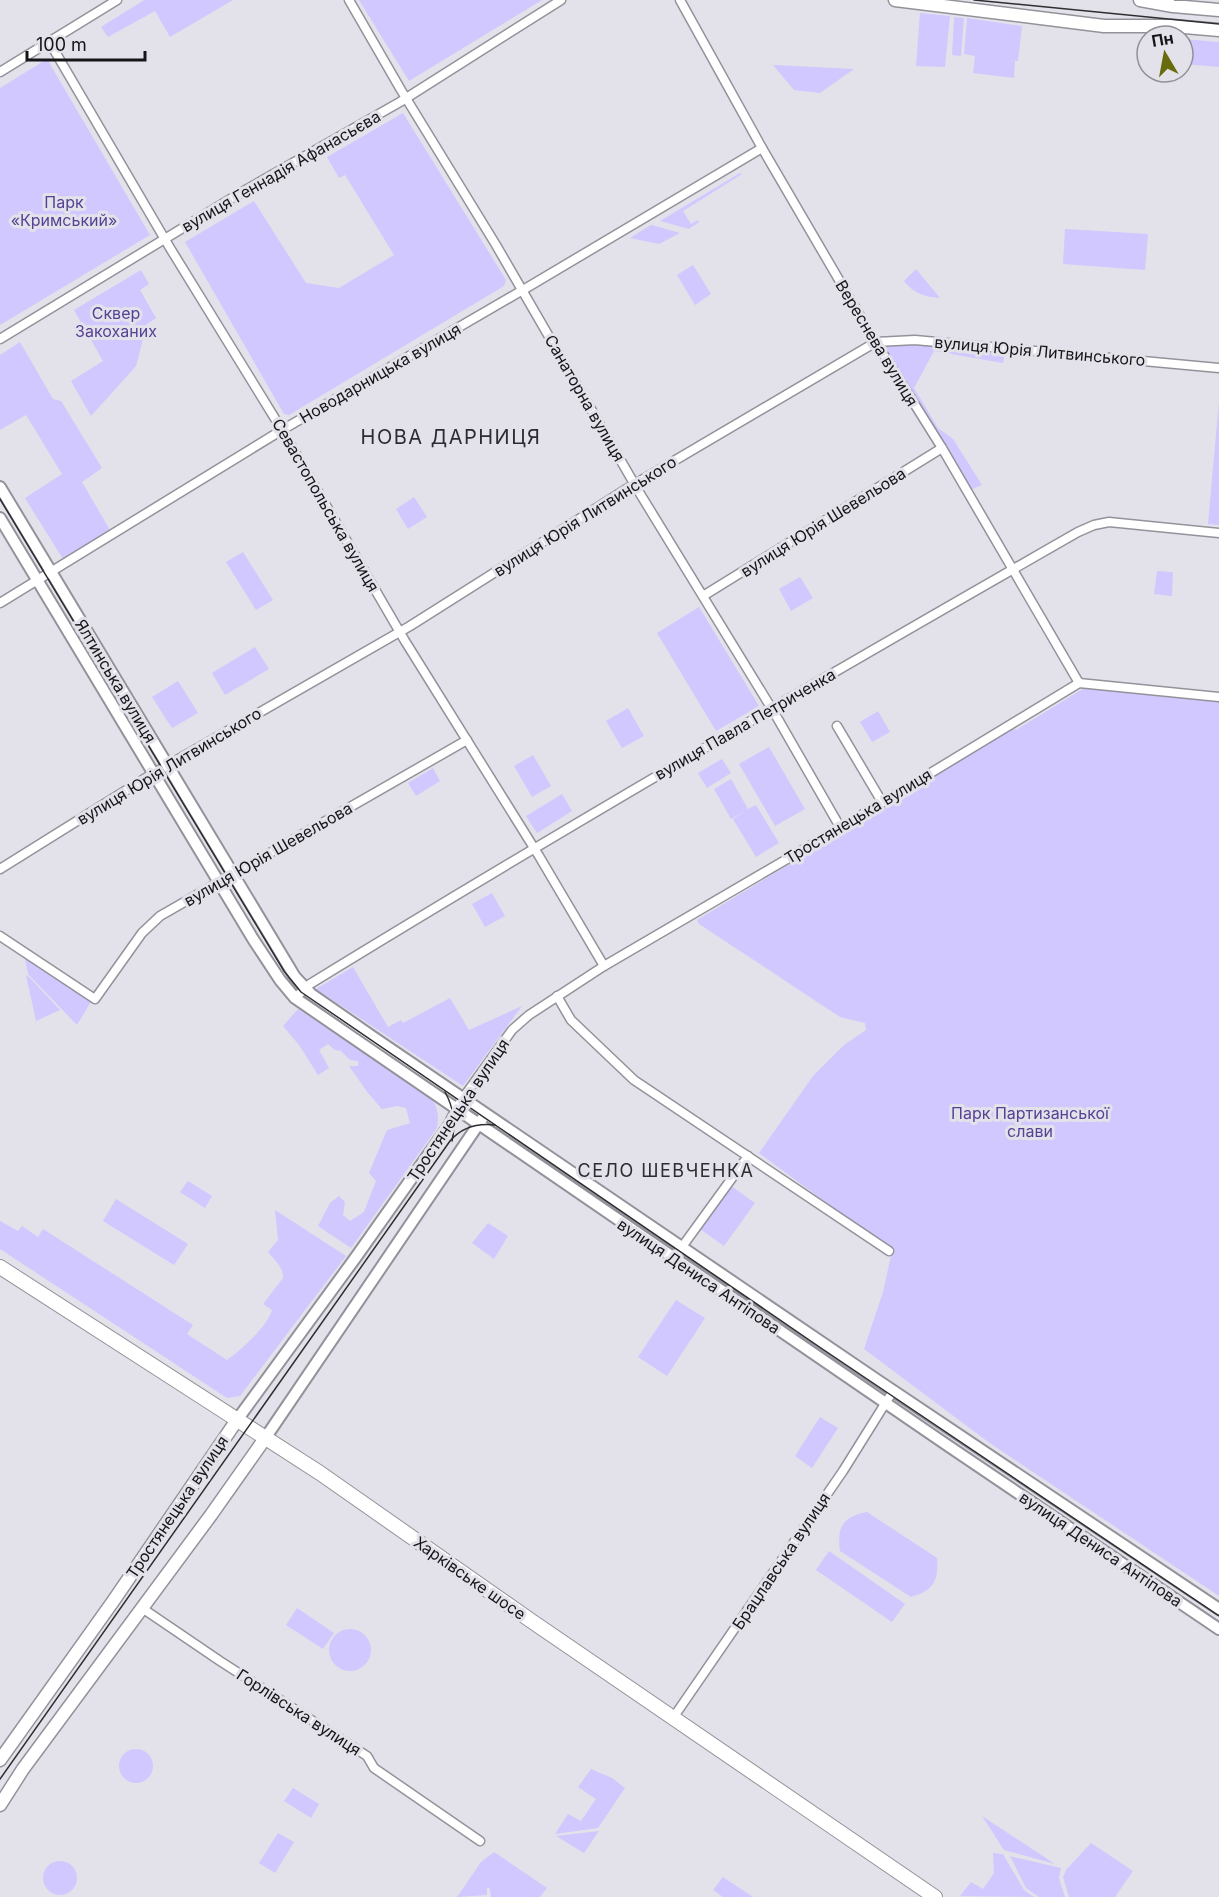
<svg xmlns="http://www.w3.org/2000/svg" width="1219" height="1897" viewBox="0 0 1219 1897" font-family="Inter,sans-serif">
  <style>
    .green { fill: #d0c8fe }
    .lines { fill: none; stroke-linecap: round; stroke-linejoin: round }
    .minor-casing { stroke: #93929a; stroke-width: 11 }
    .tertiary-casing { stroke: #93929a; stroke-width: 14 }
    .secondary-casing { stroke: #93929a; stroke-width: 15 }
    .primary-casing { stroke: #93929a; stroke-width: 16 }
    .minor { stroke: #fff; stroke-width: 8 }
    .tertiary { stroke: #fff; stroke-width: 10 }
    .secondary { stroke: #fff; stroke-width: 12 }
    .primary { stroke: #fff; stroke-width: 14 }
    .tram { stroke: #2e2d30; stroke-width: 1.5 }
    .labels { text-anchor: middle; stroke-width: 6; stroke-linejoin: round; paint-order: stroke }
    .street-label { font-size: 16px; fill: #161518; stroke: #e3e2ea }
    .park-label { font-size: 16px; fill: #564195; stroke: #e3e2ea }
    .neighbourhood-label { font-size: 18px; letter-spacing: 1.5px; fill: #2d2c32; stroke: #e3e2ea }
    .quarter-label { font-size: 20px; letter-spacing: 1.5px; fill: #2d2c32; stroke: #e3e2ea }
  </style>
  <rect width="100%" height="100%" fill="#e3e2ea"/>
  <g class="green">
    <polygon points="144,0 233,0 170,37 155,11 108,37 101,27"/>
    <polygon points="359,0 542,0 409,81"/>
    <polygon points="920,13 950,16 945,67 916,66"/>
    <polygon points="954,17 964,18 961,56 952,55"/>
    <polygon points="967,18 1022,26 1018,61 1009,60 1015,61 1014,78 973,73 975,56 964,54"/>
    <polygon points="1183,39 1219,42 1219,67 1183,64"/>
    <polygon points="47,59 150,235 0,325 0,88"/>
    <polygon points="773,65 854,69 820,93 794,90"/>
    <polygon points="403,113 506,280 504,286 289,415 284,414 185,242 254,201 306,283 339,288 394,255 345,175 339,178 327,157"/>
    <polygon points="740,173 742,174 683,211 691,224 698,220 699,222 689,229 660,221"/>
    <polygon points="651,225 652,225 680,233 659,244 630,238"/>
    <polygon points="1065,229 1148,234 1145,270 1063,264"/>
    <polygon points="693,265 711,294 695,305 677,275"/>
    <path d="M916,269L940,298C925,297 914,294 904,281Z"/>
    <polygon points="141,270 149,284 140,290 156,318 147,324 136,366 91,416 71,381 103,361 74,310"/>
    <polygon points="20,342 53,399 61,401 102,468 82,482 110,530 63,559 25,498 62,474 26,415 0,430 0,355"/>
    <polygon points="876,342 1006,348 1003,363 934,351 914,388 938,428 953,439 982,485 967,491"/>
    <polygon points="1219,401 1219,525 1208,524"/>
    <polygon points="414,497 427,517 408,529 396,509"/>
    <polygon points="243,552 273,600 256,610 226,562"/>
    <polygon points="1157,571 1173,572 1172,596 1154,594"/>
    <polygon points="800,577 813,598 791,611 779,589"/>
    <polygon points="699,607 759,706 716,731 657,633"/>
    <polygon points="255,647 269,669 225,695 212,673"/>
    <polygon points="178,681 198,713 172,728 152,697"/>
    <polygon points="1089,685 1219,701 1219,1596 991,1444 864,1349 883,1292 892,1251 759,1153 813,1076 844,1045 866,1030 865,1023 840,1017 699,924 697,920 1014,728 1016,730"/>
    <polygon points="628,708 644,736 622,748 606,721"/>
    <polygon points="878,711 890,732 872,742 860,722"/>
    <polygon points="769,747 805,809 775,826 739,764"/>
    <polygon points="533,755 551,786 532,797 514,766"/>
    <polygon points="722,759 731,773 707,788 698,773"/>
    <polygon points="433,768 440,781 416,796 408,783"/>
    <polygon points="731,779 748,809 756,805 779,843 756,857 733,819 747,810 731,819 714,789"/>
    <polygon points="562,794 572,811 537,833 526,816"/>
    <polygon points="492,893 505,916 485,927 472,904"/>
    <polygon points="24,954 92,1000 77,1025 28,974"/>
    <polygon points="353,967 388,1027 401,1020 403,1023 450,998 469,1030 522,1006 463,1086 316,989"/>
    <polygon points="26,975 30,978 60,1010 36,1021"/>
    <path d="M298,1009L427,1094C437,1104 440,1114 437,1128L351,1248L318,1226L330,1203L339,1196L345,1202L343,1215L350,1221L364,1212L376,1181L369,1173L387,1130L410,1123L406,1108L397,1106L382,1109L368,1093L349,1066H358V1061L350,1060L341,1051L335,1050L328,1044L319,1050L329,1068L318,1075L299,1045L283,1026Z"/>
    <polygon points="188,1181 212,1196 205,1208 180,1192"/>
    <polygon points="731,1186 755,1203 724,1246 700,1229"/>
    <polygon points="116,1199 188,1244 174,1265 103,1221"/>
    <path d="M275,1210L346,1256L240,1396L227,1398L0,1249V1221L18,1231L22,1226L38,1237L43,1229L193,1325L187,1334L227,1360C240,1351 268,1326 272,1310L263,1304L283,1278C284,1268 274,1259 268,1252L278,1240Z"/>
    <polygon points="488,1223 508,1236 494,1259 472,1243"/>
    <polygon points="676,1300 705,1318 667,1376 638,1357"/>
    <polygon points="820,1417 838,1428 812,1468 795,1456"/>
    <path d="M867,1512L937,1558C939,1581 933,1591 911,1597L840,1551C837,1527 842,1517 867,1512Z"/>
    <polygon points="829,1551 905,1604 892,1622 816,1570"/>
    <polygon points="297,1608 334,1633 323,1649 286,1625"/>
    <circle cx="350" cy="1650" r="21"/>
    <circle cx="136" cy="1766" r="17"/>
    <polygon points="591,1769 612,1778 625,1788 598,1828 555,1834 568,1814 581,1821 596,1799 578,1787"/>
    <polygon points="293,1788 319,1804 311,1818 284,1801"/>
    <polygon points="982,1816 1055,1864 1004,1850"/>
    <polygon points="599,1831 584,1853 556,1836"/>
    <polygon points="278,1833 294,1842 275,1873 259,1863"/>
    <polygon points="1091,1843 1133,1871 1115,1897 1069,1897 1063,1877 1066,1870"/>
    <polygon points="494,1852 547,1888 540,1897 491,1897 490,1889 487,1887 487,1895 457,1897 481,1862"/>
    <polygon points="993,1853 1003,1854 1024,1890 1034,1897 960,1896 971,1882 983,1889 994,1873"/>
    <polygon points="1010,1856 1061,1868 1059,1878 1065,1897 1039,1897 1026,1888"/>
    <circle cx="60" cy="1878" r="17"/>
    <polygon points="723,1877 753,1897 723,1897 713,1890"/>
  </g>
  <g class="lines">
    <g class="minor-casing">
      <g id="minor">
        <polyline points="349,0 401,90 496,245 639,492 775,714 840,827"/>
        <polyline points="680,0 762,148 870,333 942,448 1079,683"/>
        <polyline points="50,43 170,248 282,430 405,641 539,856 604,966"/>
        <polyline points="0,72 117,0"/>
        <polyline points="0,339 242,192 400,102 561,0"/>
        <polyline points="703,596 942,448"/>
        <polyline points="0,603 282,430 528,287 762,148"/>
        <polyline points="837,726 882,802"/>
        <polyline points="0,869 149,776 410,626 628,488 876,342 915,340 1219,368"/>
        <polyline points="0,936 95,999 142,933 160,916 467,740"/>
        <polyline points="557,996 571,1020 634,1080 889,1251"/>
        <path d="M295,998L310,984C564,828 821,679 1078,532L1094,525L1109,522L1219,533"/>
        <polyline points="463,1098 512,1030 529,1015 604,966 835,831 1079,683 1219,697"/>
        <polyline points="679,1251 748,1156"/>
        <polyline points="142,1608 220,1661 367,1756 374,1768 480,1841"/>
        <polyline points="673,1718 843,1471 893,1391"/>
      </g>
    </g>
    <g class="tertiary-casing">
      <g id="tertiary">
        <polyline points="0,487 295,977 311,994 373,1037 877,1380 1219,1609"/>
        <polyline points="0,518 253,939 280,980 295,998 944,1443 1219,1629"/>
        <polyline points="237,1420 356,1257 450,1124 460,1104"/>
        <polyline points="266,1437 482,1119"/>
      </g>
    </g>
    <g class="secondary-casing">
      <g id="secondary">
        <polyline points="895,0 1104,26 1173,26 1219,30"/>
        <polyline points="1140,0 1173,6 1219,10"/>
        <polyline points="0,1760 114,1600 237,1420"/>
        <polyline points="0,1805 23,1769 211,1515 266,1437"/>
      </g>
    </g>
    <g class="primary-casing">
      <polyline id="primary" points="0,1267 320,1473 530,1620 935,1897"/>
    </g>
    <use href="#minor" class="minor"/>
    <use href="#tertiary" class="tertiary"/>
    <use href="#secondary" class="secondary"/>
    <use href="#primary" class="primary"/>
    <g class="tram">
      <polyline points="974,0 1219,24"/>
      <polyline points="0,499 284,971 301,992 818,1346 1219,1616"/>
      <path d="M445,1092C454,1108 456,1123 452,1141"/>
      <path d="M0,1779L450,1141C462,1127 477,1123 495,1125"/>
    </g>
  </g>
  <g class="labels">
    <g class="street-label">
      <text transform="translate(281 171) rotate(-30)" y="6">вулиця Геннадія Афанасьєва</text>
      <text transform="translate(877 343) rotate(59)" y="6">Вереснева вулиця</text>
      <text transform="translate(1040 351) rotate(5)" y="6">вулиця Юрія Литвинського</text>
      <text transform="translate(380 373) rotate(-30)" y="6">Новодарницька вулиця</text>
      <text transform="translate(585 398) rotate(60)" y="6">Санаторна вулиця</text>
      <text transform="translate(326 505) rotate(60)" y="6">Севастопольська вулиця</text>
      <text transform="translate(585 516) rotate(-32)" y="6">вулиця Юрія Литвинського</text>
      <text transform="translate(823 522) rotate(-32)" y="6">вулиця Юрія Шевельова</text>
      <text transform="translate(116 681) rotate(59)" y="6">Ялтинська вулиця</text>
      <text transform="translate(745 724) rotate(-30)" y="6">вулиця Павла Петриченка</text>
      <text transform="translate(169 766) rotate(-31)" y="6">вулиця Юрія Литвинського</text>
      <text transform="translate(858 816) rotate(-31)" y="6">Тростянецька вулиця</text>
      <text transform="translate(268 854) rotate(-30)" y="6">вулиця Юрія Шевельова</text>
      <text transform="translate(458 1110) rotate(-56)" y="6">Тростянецька вулиця</text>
      <text transform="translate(699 1276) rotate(34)" y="6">вулиця Дениса Антіпова</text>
      <text transform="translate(177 1507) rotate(-56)" y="6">Тростянецька вулиця</text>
      <text transform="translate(1101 1549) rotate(34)" y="6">вулиця Дениса Антіпова</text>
      <text transform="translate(781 1561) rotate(-56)" y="6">Брацлавська вулиця</text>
      <text transform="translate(470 1578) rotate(35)" y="6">Харківське шосе</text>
      <text transform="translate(299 1712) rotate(33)" y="6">Горлівська вулиця</text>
    </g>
    <g class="park-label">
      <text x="64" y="208">Парк<tspan x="64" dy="18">«Кримський»</tspan></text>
      <text x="116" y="319">Сквер<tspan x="116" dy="18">Закоханих</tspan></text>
      <text x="1030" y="1119">Парк Партизанської<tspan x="1030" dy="18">слави</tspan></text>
    </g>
    <g class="neighbourhood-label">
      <text x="666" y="1177">СЕЛО ШЕВЧЕНКА</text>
    </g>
    <g class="quarter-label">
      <text x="451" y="444">НОВА ДАРНИЦЯ</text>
    </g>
  </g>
  <g transform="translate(1165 54) rotate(350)"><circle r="28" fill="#e3e2ea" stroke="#919096" stroke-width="1.5"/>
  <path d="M0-4.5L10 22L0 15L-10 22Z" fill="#696c0e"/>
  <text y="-9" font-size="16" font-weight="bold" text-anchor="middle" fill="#161518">Пн</text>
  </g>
  <path d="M27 51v9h118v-9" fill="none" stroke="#161518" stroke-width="3"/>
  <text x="36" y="51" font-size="18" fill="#161518" stroke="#e3e2ea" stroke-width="4.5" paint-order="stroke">100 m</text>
</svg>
